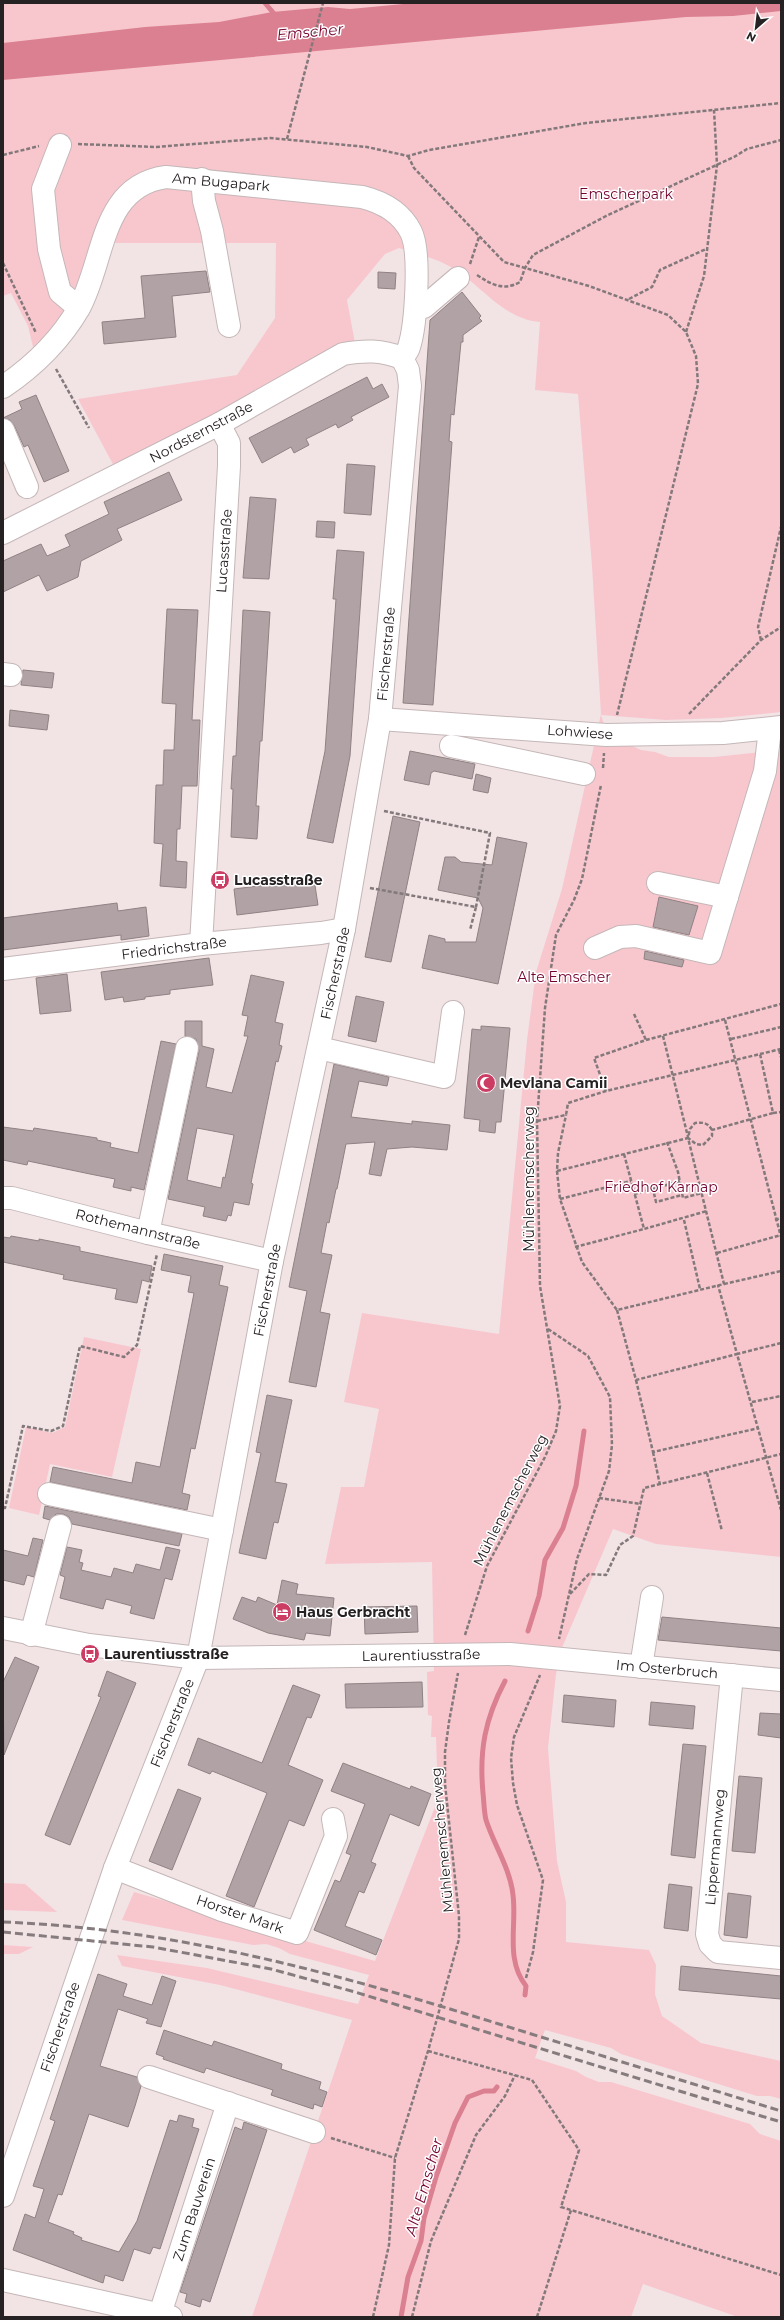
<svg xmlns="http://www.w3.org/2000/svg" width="784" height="2320" viewBox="0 0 784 2320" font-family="Montserrat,sans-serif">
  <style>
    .green { fill: #f8c7ce }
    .water { fill: #db8091 }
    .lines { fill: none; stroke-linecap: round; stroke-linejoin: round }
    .stream { stroke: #db8091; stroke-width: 5 }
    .building { fill: #b1a3a5; stroke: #908284; fill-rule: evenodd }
    .minor-casing { stroke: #c5b7b8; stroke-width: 24 }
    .path { stroke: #83797b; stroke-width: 2.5; stroke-dasharray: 4 2; stroke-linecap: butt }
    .minor { stroke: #fff; stroke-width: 22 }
    .rail { stroke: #867c7e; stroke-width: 3; stroke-dasharray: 8 4; stroke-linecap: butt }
    .labels { text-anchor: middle; stroke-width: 3; stroke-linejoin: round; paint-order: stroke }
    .street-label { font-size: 14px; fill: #262122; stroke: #fff }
    .park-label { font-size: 14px; fill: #74012d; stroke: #fff }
    .poi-label { font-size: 14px; font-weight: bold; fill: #262122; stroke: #fff; text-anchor: start }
    .water-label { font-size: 15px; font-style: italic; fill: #770530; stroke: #fff }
  </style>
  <rect width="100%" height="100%" fill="#f2e3e5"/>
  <g class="green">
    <path d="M3,3H781V712L722,718L666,720L601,715L607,734L641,750L655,752L669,757H714L781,750V1557L656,1544L613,1529L561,1650L556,1674L548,1748L557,1861L566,1902V1942L649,1950L656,1965L655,1994L662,2016L701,2043L781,2061V2099L770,2096H757L621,2054L611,2048L545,2030L535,2058L576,2071L586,2077L599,2082H611L750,2124L760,2134L781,2141V2317H738L643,2284L631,2317H252L352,2020L220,1985L122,1966L117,1955L207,1968L358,2004L369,1975L290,1954L279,1948L266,1944L253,1945L122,1920L134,1892L375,1961L438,1799L436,1737H431L432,1716L428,1715L427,1672L434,1671L432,1562L325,1564L341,1487H364L379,1409L344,1402L362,1313L499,1334L527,1040L536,972L562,889L601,714L592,566L578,394L535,390L540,322C500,319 479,280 445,264C431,257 414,253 399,248L385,254L347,300L355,343L115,468L78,399L237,375L275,318L276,243H93L62,321L34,351L28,326L11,293L3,296Z"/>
    <polygon points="84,1337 141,1349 112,1477 50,1464 39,1515 9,1508 26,1427 52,1433 65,1427"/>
    <polygon points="3,1883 25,1884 57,1912 3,1910"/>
    <polygon points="3,1945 33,1947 19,1954 3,1954"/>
  </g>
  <polygon class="water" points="414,3 781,3 781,11 733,16 686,17 3,80 3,43 145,27 219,22 272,12 328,7 350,9"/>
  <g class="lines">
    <g class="stream">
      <polyline points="265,3 276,16"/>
      <polyline points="528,1631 539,1596 545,1560 563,1528 576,1486 584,1431"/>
      <path d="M505,1681C485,1719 479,1750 483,1793C484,1802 484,1812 486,1820C494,1845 510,1868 513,1895C517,1926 505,1959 526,1986L525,1995"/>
      <polyline points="401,2317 408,2277 421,2241 424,2218 436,2177 455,2123 468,2097 484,2091 494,2091 497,2087"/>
    </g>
  </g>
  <g class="building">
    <polygon points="206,271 210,292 172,296 176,337 104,344 102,322 145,318 141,276"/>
    <polygon points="378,272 396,273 395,289 378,288"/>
    <polygon points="462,292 481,316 479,318 482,321 463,335 463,342 461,342 454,415 451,414 449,441 452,442 433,705 403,703 430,320"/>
    <polygon points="367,377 373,389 382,384 389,397 351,417 353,420 338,428 336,424 306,439 309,445 294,453 291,447 262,463 249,438"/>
    <polygon points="36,395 69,471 44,482 28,445 24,447 14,425 10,420 3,418 22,409 19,402"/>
    <polygon points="347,464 375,466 371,515 344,513"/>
    <polygon points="169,472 182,500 117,529 122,540 81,561 78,577 47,591 39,575 3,592 3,561 41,544 47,556 70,546 65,535 109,514 104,502"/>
    <polygon points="250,497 276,499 269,579 243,578"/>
    <polygon points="317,521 335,522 334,538 316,537"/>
    <polygon points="337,550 364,552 350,756 333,843 307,838 325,751 336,599 333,599"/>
    <polygon points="167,609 198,610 192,720 200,720 197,786 182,786 180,829 177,829 176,861 187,862 186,888 160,886 163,844 154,843 156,785 163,785 164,750 174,750 176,704 162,703"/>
    <polygon points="243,610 270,612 262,741 260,741 256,806 259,806 257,839 231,837 233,789 231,789 232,772 233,756 236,756"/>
    <polygon points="23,670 54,673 52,688 21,685"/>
    <polygon points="10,710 49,715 47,730 9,726"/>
    <polygon points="410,751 475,764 472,779 434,771 431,773 429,785 404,780"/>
    <polygon points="476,774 491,778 488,793 473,790"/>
    <polygon points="393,816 420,822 391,962 365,957"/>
    <polygon points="497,837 527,843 498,984 422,968 429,935 445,939 445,942 476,942 483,908 478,898 438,890 445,857 455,857 461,862 492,865"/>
    <polygon points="314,879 318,905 237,915 234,889"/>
    <polygon points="659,897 698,906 689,935 653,927"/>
    <polygon points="117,903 118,911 146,907 149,936 121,940 121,935 3,950 3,918"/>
    <polygon points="645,951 684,960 682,967 644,959"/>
    <polygon points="209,958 213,985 170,990 170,994 145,997 145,999 124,1002 123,997 105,1000 101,972"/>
    <polygon points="67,974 71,1011 40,1014 36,978"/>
    <path d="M251,975L284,982L275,1022L283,1024L279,1045L282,1046L278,1062L276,1061L268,1100L251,1183L253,1184L249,1205L234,1202L231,1216L228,1215L226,1221L203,1216L205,1207L168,1199L199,1051L196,1039L185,1036V1021H202V1046L214,1049L206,1087L232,1093L248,1036H244L248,1016L242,1015ZM197,1128L234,1135L225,1178L223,1177L221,1188L187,1180Z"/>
    <polygon points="356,996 384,1002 376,1042 348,1036"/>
    <polygon points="481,1026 510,1028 501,1122 496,1122 495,1133 479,1131 480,1120 464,1118 472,1029 481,1030"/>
    <polygon points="161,1041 176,1044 144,1190 131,1187 131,1191 113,1187 115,1179 90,1174 28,1161 27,1165 3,1160 3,1127 33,1131 34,1128 97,1138 97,1140 111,1143 110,1147 138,1153"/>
    <polygon points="334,1064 389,1077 387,1086 359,1081 351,1117 412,1124 412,1121 450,1125 447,1150 412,1147 387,1149 381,1176 369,1174 375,1142 346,1144 337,1189 336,1189 329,1223 327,1222 321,1253 332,1255 320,1312 330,1314 316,1387 289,1382 307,1291 289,1287"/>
    <polygon points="11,1236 39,1241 39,1239 80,1247 80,1251 152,1266 149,1282 142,1280 137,1303 115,1299 117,1289 63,1279 64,1275 3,1262 3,1237 10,1238"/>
    <polygon points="164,1254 223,1266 219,1285 228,1287 195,1449 191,1448 182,1493 190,1495 187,1510 50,1482 53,1467 132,1483 136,1462 160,1467 194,1293 188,1292 191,1276 161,1270"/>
    <polygon points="267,1395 292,1400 275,1482 287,1484 278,1523 274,1522 266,1559 239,1553 261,1453 256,1452"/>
    <polygon points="45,1506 182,1534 179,1546 72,1524 69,1517 63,1514 56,1514 50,1520 43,1518"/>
    <polygon points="33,1538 43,1540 34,1577 27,1575 24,1585 3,1580 3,1550 28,1556"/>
    <polygon points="67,1547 82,1550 79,1562 83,1563 81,1570 111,1577 114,1568 133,1573 136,1564 160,1570 166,1547 180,1550 172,1580 165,1578 154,1619 130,1613 132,1606 106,1599 103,1609 60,1598 65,1577 60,1575"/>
    <polygon points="282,1580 298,1584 296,1594 334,1598 330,1636 306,1633 304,1640 268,1633 233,1619 242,1597 256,1602 258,1597 277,1605"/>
    <polygon points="417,1606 418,1632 365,1634 364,1607"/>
    <polygon points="662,1617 781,1628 781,1651 658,1640"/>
    <polygon points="15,1657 39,1667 4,1755 3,1682"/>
    <polygon points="107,1671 136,1683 70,1845 45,1835 101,1697 98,1696"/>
    <polygon points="422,1682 423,1707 346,1708 345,1684"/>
    <polygon points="293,1685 320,1695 311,1718 307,1717 288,1765 323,1780 304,1826 289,1820 254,1907 226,1896 267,1793 212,1771 210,1774 188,1765 198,1738 262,1763"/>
    <polygon points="564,1695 616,1700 614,1727 562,1722"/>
    <polygon points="651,1702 695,1706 693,1729 649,1725"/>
    <polygon points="760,1713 781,1714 781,1738 758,1735"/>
    <polygon points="683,1744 706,1746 695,1858 671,1855"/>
    <polygon points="343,1763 410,1789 411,1786 431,1794 419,1826 390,1814 371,1862 376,1864 364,1893 359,1891 345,1926 382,1940 376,1955 314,1930 335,1880 340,1882 351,1855 346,1853 365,1804 331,1791"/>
    <polygon points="739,1776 762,1778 755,1853 732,1851"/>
    <polygon points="178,1789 201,1798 172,1870 149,1861"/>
    <polygon points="669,1884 692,1887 688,1931 664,1928"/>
    <polygon points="728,1893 751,1896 747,1938 724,1935"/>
    <polygon points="681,1966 781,1976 781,1999 679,1990"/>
    <polygon points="98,1974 127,1984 123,1996 152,2005 162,1976 176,1981 161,2027 146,2023 148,2019 118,2009 100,2066 137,2077 141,2086 135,2106 128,2127 89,2114 62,2195 58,2194 48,2222 74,2232 73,2234 82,2238 81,2240 119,2252 137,2221 170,2120 177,2122 179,2115 194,2119 192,2127 199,2129 160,2249 153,2247 150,2254 134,2249 123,2281 105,2275 103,2283 13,2250 25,2214 35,2218 44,2189 33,2186 55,2121 50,2119"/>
    <polygon points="164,2030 212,2046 214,2041 282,2064 281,2069 321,2082 319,2089 327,2092 322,2107 314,2104 313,2109 271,2095 273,2090 233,2077 206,2068 204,2073 163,2059 164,2057 156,2054"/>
    <polygon points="244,2122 267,2130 210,2302 202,2299 200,2307 185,2302 187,2294 180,2292 235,2127 242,2130"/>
  </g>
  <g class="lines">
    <g class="minor-casing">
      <g id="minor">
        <polyline points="60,145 43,189 49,249 60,292 79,308"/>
        <polyline points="202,179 204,201 212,231 229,326"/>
        <polyline points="416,306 424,307 458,278"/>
        <path d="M3,387C34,366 60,341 79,308C105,261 100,186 166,177L362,197C382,202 401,212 411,232C421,252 416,325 409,347C408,351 405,354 402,358"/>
        <polyline points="3,430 27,487"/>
        <path d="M3,533L219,424L343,354C365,350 381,350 402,358"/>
        <polyline points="3,674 11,675"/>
        <polyline points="380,719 606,735 723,733 781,727"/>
        <polyline points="451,746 584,774"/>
        <polyline points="658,883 727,897"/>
        <polyline points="201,944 229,466 229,443 219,424"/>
        <polyline points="595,948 620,937 636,936 710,953 765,771 770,729"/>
        <polyline points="3,969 201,944 321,933 344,929"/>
        <polyline points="319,1048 444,1077 453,1012"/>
        <polyline points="3,1198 12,1198 148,1233 272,1261"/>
        <polyline points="148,1233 187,1048"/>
        <polyline points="49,1494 222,1530"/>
        <polyline points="3,1628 89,1645 198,1658 510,1654 781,1680"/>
        <polyline points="31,1635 60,1526"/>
        <polyline points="641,1667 652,1597"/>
        <polyline points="732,1675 707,1934 710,1944 718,1952 781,1958"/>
        <polyline points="115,1868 222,1910 297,1933 336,1836 333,1819"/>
        <polyline points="149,2077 314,2132"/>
        <polyline points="3,2196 115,1868 198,1658 272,1261 344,929 380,719 410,386 408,370 402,358"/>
        <polyline points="3,2280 171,2317"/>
        <polyline points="160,2314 228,2103"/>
      </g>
    </g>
    <g class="path">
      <polyline points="287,139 323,3"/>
      <polyline points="78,144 156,147 270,138 367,147 408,156 429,150 586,123 781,103"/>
      <polyline points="3,155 39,146"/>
      <polyline points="408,156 414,168 504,262 589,286 668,315 686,332 696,356 698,384 617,715"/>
      <polyline points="3,263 36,333"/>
      <polyline points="470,264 479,237"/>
      <path d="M477,275C492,285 504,291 520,282L525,268L533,255L606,216L734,157L747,149L781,140"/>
      <polyline points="629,299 652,287 660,270 706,249"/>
      <polyline points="686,332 704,276 717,165 714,110"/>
      <polyline points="56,369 89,428"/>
      <polyline points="761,640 758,627 781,527"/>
      <polyline points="689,714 761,640 781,627"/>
      <polyline points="603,768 604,753"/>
      <polyline points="384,811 490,833 476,907"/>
      <polyline points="370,888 476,907 470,930"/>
      <polyline points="634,1014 646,1040"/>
      <polyline points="725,1020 781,1237"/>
      <polyline points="663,1036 688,1137"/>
      <polyline points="731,1039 781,1027"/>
      <polyline points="779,1050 781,1057"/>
      <polyline points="606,1091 594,1058 646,1040 781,1004"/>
      <polyline points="773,1113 781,1112"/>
      <polyline points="537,1121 566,1115 568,1103 606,1091 781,1049"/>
      <path d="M712,1130C708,1123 704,1122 695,1123L690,1129L688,1138L696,1144L703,1145L712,1136V1130L773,1113L760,1054"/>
      <polyline points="667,1142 678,1172 683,1198 702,1193"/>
      <polyline points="624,1154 644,1229 707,1211"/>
      <polyline points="557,1171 688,1138 724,1284 617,1310 582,1262 560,1199 557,1171 558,1153 566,1115"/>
      <polyline points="653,1189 680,1181"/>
      <polyline points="634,1194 653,1189 656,1202 682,1195"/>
      <polyline points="560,1199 631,1181"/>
      <polyline points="684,1220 700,1289"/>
      <polyline points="775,1220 781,1218"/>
      <polyline points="575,1247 644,1229"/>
      <polyline points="717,1253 781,1235"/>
      <polyline points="724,1284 781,1271"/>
      <polyline points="617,1310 636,1380 737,1354 718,1285"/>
      <polyline points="548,1329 588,1356 610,1397 612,1445 609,1471 577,1559 559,1639"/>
      <polyline points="781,1343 737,1354 781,1510"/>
      <polyline points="636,1380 653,1452 759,1428"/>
      <polyline points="752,1402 781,1396"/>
      <polyline points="653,1452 660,1485"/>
      <polyline points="707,1473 722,1531"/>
      <polyline points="599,1498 641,1504"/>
      <polyline points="3,1508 5,1508 23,1426 51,1431 63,1426 80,1346 124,1357 137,1345 157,1254"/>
      <polyline points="570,1594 589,1574 606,1575 620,1545 633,1536 644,1488 781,1454"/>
      <polyline points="465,1635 487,1566 545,1457 556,1431 560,1406 540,1286 537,1121 545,1008 556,935 574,900 582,879 601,785"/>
      <polyline points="526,1978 533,1952 543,1880 517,1805 513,1783 511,1758 514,1737 540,1675"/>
      <polyline points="428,2051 532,2080 579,2150 561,2207 571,2210"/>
      <polyline points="331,2138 395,2158"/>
      <polyline points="373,2317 389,2245 395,2158 428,2051 459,1939 459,1916 445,1784 445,1752 449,1722 458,1673"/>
      <polyline points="412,2317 431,2241 476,2135 505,2096 515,2075"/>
      <polyline points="537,2317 571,2210 781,2275"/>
    </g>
    <use href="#minor" class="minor"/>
    <g class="rail">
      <path d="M3,1922C178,1929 334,1973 499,2024C593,2053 687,2082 781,2111"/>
      <polyline points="3,1932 153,1947 271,1969 355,1992 781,2122"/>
    </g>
  </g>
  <defs>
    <g id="bus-disc" transform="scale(1)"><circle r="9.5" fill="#cc3d64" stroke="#fff"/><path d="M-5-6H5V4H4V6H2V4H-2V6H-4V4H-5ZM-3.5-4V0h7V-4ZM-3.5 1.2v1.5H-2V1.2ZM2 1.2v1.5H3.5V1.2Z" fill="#fff"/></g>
    <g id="mosque-disc" transform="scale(1)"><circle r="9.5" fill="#cc3d64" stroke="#fff"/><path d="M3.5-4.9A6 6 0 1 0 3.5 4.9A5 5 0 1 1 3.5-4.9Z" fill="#fff"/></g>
    <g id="hotel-disc" transform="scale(1)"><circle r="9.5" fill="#cc3d64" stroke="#fff"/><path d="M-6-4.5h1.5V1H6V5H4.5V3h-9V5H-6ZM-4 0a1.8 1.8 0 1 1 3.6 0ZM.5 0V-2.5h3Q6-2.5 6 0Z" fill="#fff"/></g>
  </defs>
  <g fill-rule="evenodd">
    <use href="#bus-disc" x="220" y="880"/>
    <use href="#mosque-disc" x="486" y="1083"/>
    <use href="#hotel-disc" x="282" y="1612"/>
    <use href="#bus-disc" x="90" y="1654"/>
  </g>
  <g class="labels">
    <g class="street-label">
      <text transform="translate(221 182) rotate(5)" y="5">Am Bugapark</text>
      <text transform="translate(201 432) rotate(-28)" y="5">Nordsternstraße</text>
      <text transform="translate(224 551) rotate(-86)" y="5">Lucasstraße</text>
      <text transform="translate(386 654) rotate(-85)" y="5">Fischerstraße</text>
      <text transform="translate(580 732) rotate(4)" y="5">Lohwiese</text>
      <text transform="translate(174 948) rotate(-7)" y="5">Friedrichstraße</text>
      <text transform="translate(335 973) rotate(-78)" y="5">Fischerstraße</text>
      <text transform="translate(529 1179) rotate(-90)" y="5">Mühlenemscherweg</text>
      <text transform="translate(138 1229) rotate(14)" y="5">Rothemannstraße</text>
      <text transform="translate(267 1290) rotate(-79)" y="5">Fischerstraße</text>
      <text transform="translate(510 1500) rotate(-63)" y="5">Mühlenemscherweg</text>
      <text transform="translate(421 1655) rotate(-1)" y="5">Laurentiusstraße</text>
      <text transform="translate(667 1669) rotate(5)" y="5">Im Osterbruch</text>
      <text transform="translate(172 1723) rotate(-68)" y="5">Fischerstraße</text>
      <text transform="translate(442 1840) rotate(-95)" y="5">Mühlenemscherweg</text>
      <text transform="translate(715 1847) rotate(-85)" y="5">Lippermannweg</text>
      <text transform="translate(240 1914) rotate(19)" y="5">Horster Mark</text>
      <text transform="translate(60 2027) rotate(-71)" y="5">Fischerstraße</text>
      <text transform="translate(194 2209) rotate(-72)" y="5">Zum Bauverein</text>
    </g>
    <g class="park-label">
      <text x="626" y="199">Emscherpark</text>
      <text x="564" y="982">Alte Emscher</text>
      <text x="661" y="1192">Friedhof Karnap</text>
    </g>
    <g class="poi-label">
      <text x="234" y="885">Lucasstraße</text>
      <text x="500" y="1088">Mevlana Camii</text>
      <text x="296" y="1617">Haus Gerbracht</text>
      <text x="104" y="1659">Laurentiusstraße</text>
    </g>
    <g class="water-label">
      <text transform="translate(310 32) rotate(-5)" y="5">Emscher</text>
      <text transform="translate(424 2187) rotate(-74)" y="5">Alte Emscher</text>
    </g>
  </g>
  <rect width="784" height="2320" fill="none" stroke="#262122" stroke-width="8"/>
  <g transform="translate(756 28) rotate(208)" stroke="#ffffff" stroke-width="3" paint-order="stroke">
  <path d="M0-3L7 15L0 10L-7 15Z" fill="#262122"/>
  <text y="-6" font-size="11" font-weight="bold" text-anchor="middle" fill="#262122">N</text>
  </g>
</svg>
